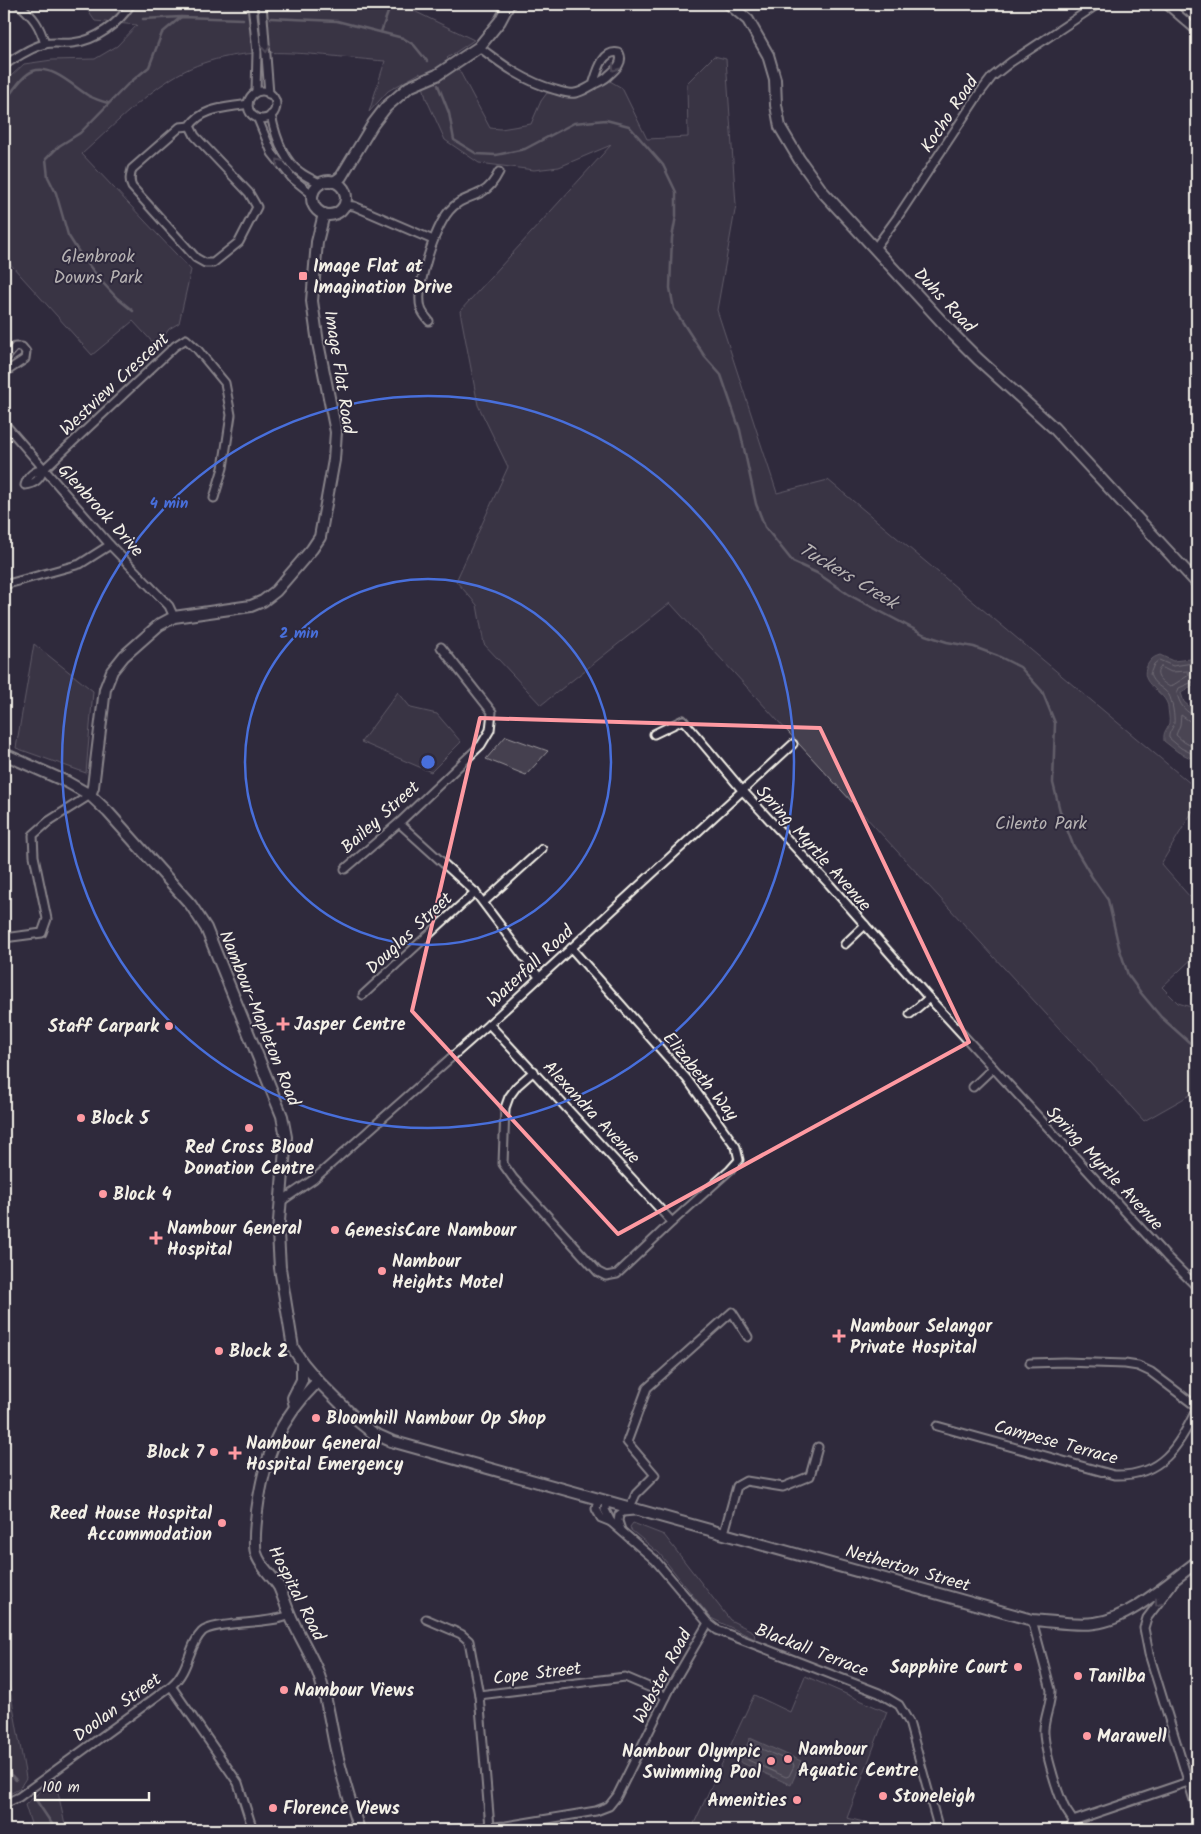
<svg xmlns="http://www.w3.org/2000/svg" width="1201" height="1834" viewBox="0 0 1201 1834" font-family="Kalam,sans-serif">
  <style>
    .green { fill: #454050; stroke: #9c989c }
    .water { fill: #6a6670; stroke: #a19ea0 }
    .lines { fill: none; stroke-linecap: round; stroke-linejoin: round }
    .shore { stroke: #bdb9b8; stroke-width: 1 }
    .stream { stroke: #a19ea0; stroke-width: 2.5 }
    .street-casing { stroke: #f4f1e8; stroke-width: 11 }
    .secondary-casing { stroke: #f4f1e8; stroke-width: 14 }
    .street { stroke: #2f2a3d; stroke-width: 7 }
    .secondary { stroke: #2f2a3d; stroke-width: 10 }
    .oneway { stroke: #747079 }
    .marked { fill: none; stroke: #ff9aa2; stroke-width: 4; stroke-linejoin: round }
    .ring { fill: none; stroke: #486fdb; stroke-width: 2.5 }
    .poi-dot { fill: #ff9aa2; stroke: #2f2a3d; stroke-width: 2 }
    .labels { text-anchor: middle; stroke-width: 4; stroke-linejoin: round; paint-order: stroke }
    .street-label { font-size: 18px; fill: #f4f1e8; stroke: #2f2a3d }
    .park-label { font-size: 18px; fill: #b7b3b3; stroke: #2f2a3d }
    .poi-label { font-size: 18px; font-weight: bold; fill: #f4f1e8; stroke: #2f2a3d; text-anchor: start }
    .water-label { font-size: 19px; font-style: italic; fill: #b6b2b2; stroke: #2f2a3d }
    .centre { fill: #486fdb; stroke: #2f2a3d; stroke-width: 2.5 }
    .ring-label { font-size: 15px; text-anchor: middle; font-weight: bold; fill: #486fdb; stroke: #2f2a3d; stroke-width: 4; stroke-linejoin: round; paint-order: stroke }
  </style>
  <rect width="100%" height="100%" fill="#2f2a3d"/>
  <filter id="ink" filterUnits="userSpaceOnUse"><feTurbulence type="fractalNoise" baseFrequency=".02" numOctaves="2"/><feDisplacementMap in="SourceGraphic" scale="10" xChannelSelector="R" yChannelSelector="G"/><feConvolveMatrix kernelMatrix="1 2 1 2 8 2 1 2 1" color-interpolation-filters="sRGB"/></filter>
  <g filter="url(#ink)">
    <g class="green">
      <path d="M83,4H411L412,10L474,40L447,58L459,70L490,128L501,129L531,124L541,101L547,93L576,98L610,81L622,88L647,139L688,137L687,83L714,56L726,59L736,205L717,310L777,493L828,480L1197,789V804L1161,864L1197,905V954L1162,987L1178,1003L1197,1009V1091L1144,1121L670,603L541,705L484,644L477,605L456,581L508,467L478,405L460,311L611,145L559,167L534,170L479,163L445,140L426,98L420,73L388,91L369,112L385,61C316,56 235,38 172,78C139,99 111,128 82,154L191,270L179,323L169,329L157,347L133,321L92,355L4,257V80L9,75L11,76L24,64L52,60L95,59L117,46L137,25L95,21Z"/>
      <polygon points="34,644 93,691 86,773 16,748"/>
      <polygon points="398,692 411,708 437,714 461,742 431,772 361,742"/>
      <polygon points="506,736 548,751 526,775 486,759"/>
      <polygon points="633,1523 664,1535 730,1620 754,1632 755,1639 711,1618 659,1553 631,1530 630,1527"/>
      <polygon points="4,1656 26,1778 19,1789 4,1797"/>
      <polygon points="805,1676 887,1712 847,1818 889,1828 889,1830 691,1830 754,1695 790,1712"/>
      <polygon points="55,1778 66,1830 33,1830 25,1805"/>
    </g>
    <g class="water">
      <path d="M1197,647V683L1181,693L1184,702L1197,713V761L1178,752L1164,741C1163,730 1167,731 1169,723C1170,719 1168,711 1168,707C1166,690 1136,685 1148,664C1152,658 1154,657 1160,655L1173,661L1191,659Z"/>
      <polygon points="750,1738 801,1761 791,1785 740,1762"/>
    </g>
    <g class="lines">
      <g class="shore">
        <path d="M1197,658L1193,663L1173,666L1159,660L1154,664L1150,674C1153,685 1163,687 1169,695C1172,700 1175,718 1174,723C1173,729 1168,732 1169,738L1181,748L1197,756"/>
        <path d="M1161,667L1171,672L1188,671L1189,675L1170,687C1163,683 1152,675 1161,667Z"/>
        <path d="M1197,680L1179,688L1177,693C1179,704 1186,714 1197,716"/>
        <polyline points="1197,722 1191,722 1181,715 1180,725 1176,735 1184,742 1197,749"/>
        <polygon points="755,1746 793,1763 794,1766 789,1776 786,1777 748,1760 747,1757 752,1747"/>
      </g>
      <g class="stream">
        <polyline points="271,18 337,21 403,38 414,45 427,61"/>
        <polyline points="143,19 181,17 243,19"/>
        <polyline points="381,32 391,4"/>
        <polyline points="438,85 449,113 454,140 477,154 496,155 525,149 574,123 606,120 629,126 663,165 676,192 676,216 672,238 670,288 674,309 705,357 721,375 740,430 756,504 765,527 793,562 817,573 851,596 925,635 947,642 974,647 998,656 1020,667 1042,691 1055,723 1053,783 1060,811 1073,845 1092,877 1108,900 1119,947 1128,975 1141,993 1161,1017 1190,1043 1197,1047"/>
        <path d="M4,102C12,93 21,76 33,71C52,64 74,87 89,96C95,99 101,101 108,103"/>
        <polyline points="133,311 117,298 102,282 80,254 68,235 56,193 48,177 46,159 59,146 80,133 127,85 149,67 162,33 181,17"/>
        <polyline points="4,1751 8,1772 16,1780"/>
        <polyline points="36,1800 56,1830"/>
      </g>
      <g class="street-casing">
        <g id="street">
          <path d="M19,4C34,18 39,24 45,44"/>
          <polyline points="252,4 257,52 256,92"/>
          <polyline points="262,4 269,94"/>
          <polyline points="1166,4 1197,31"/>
          <path d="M479,47C504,66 526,82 556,90C562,92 569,94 575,93C582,92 587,88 593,85C598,82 605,80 609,75C616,69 624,62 619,53C602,49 597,73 593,85"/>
          <path d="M4,65C16,58 30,47 45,44C53,42 63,44 72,43C96,41 119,23 131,4"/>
          <circle cx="262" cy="105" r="14"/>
          <path d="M271,115C275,134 283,161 300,172C306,177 314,180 321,184"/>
          <polyline points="258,119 272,153 292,178 313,195"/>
          <path d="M190,126L195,136L249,193L257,207L239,242L213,263H205L196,258L132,187C129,181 130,176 132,169L180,127L190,126C203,107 227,108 248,104"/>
          <polyline points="345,205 354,206 433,240"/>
          <polyline points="875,248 897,218 979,94 992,77 1011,62 1098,4"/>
          <path d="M429,321C426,317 422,313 421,308C415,287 435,228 449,211C458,200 470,198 482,192C490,188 495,180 499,172"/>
          <polyline points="4,360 15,347 22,347 26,352 25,359 4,373"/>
          <polyline points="4,423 110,545 169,606 174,617"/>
          <path d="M44,469C34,471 28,475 25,485C35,484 40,479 44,469L175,346L186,339L197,349L225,383L231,415L223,468L214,498"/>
          <polyline points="4,585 80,564 110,545"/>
          <polyline points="654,734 683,720 742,790 829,884 929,998 1166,1256 1197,1287"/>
          <polyline points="399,823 475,892 539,977"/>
          <polyline points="345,869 399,823 481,745 490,730 492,712 441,647"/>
          <polyline points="484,902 542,849"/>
          <polyline points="4,938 42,933 47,919 34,856 33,835 49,821 90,795"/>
          <polyline points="845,944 865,925"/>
          <polyline points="363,995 475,892"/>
          <polyline points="910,1014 929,998"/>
          <polyline points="489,1024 672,1222"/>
          <polyline points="534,1071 517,1086 509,1097 505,1108 503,1164 513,1178 598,1272 606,1276 617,1274 672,1222 730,1170 739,1160 736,1147 687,1079 571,948"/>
          <polyline points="973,1087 993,1068"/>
          <polyline points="280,1202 314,1179 489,1024 793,744"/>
          <polyline points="1030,1363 1064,1362 1125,1364 1138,1366 1151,1372 1197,1407"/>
          <path d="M937,1426L1114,1475C1161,1477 1179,1447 1197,1408"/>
          <polyline points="598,1498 596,1509 601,1518 611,1522 655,1560 708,1623 717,1630 879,1693 899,1705 909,1722 939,1830"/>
          <polyline points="606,1500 605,1510 611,1522"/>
          <polyline points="630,1507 636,1494 655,1475 627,1442 647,1388 732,1312 748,1337"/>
          <polyline points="621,1530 618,1521 619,1515 623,1512 634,1511"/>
          <polyline points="724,1533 737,1486 746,1481 783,1487 810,1476 818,1447"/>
          <polyline points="1172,1585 1147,1618 1144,1628 1149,1654 1197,1810"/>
          <polyline points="426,1619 461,1634 469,1641 479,1695 490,1827"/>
          <path d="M1032,1620L1051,1690C1051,1704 1045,1715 1044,1729C1043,1745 1056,1788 1063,1804C1065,1810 1070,1815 1073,1821L1070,1830"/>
          <polyline points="171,1686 238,1783 253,1830"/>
          <polyline points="479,1695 625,1677 651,1688 666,1697"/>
          <path d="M4,1804L19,1797L171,1686C190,1670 188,1646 202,1632C214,1621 268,1625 290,1615"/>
          <polyline points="1073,1821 1188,1782"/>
          <polyline points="444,1830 506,1826 596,1811 609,1806 617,1796 672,1685 708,1623"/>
        </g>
      </g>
      <g class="secondary-casing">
        <g id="secondary">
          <polyline points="729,4 748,20 768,55 775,79 776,105 780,127 799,159 822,191 954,335 978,359 1054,428 1197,583"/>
          <circle cx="329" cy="198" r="17"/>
          <polyline points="334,182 341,177 373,124 386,107 409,87 437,75 479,47 500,21 509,4"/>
          <path d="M4,754L67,782L90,795L108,812L191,905L206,928L282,1116L286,1137L278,1233L280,1268L293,1348L302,1362L318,1381L359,1422L373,1433L391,1441L1032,1620C1052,1621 1075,1626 1095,1623C1130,1619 1169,1582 1197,1562"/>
          <polyline points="90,795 93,787 105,689 112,671 124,656 159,625 174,617 251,606 263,601 276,591 312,549 320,537 334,460 336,432 318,343 312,301 317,242 324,214"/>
          <path d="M318,1381C279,1420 264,1457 257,1511C256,1524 253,1540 256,1553C260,1567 272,1575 279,1587C283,1596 286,1606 290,1615C298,1634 309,1651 317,1670C327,1695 330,1723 336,1750C342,1777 351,1804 359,1830"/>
          <polyline points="295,1406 293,1398 302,1380 302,1362"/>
        </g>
      </g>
      <use href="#street" class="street"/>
      <use href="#secondary" class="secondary"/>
    </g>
    <defs><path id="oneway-chevron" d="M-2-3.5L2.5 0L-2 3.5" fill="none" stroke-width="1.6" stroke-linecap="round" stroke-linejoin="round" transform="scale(1.25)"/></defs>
    <g class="oneway">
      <use href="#oneway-chevron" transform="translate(266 49) rotate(85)"/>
      <use href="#oneway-chevron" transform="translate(615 68) rotate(127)"/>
      <use href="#oneway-chevron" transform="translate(279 162) rotate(-128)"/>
      <use href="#oneway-chevron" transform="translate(1158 1603) rotate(126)"/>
    </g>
  </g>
  <path d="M0 0H1201V1834H0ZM480,718L820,728L969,1042L618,1234L412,1011Z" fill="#2f2a3d" fill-opacity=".55" fill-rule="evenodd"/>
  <path class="marked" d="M480,718L820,728L969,1042L618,1234L412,1011Z"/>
  <g class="ring">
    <circle cx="428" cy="762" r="183"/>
    <circle cx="428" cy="762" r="366"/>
  </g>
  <g class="poi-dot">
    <rect x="298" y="271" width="10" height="10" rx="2.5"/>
    <path d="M280.5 1016.5h5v5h5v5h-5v5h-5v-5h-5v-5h5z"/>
    <circle cx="169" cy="1026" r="5"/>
    <circle cx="81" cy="1118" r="5"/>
    <circle cx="249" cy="1128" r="5"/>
    <circle cx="103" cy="1194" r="5"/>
    <circle cx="335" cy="1230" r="5"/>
    <path d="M153.5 1230.5h5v5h5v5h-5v5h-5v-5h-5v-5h5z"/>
    <circle cx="382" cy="1271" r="5"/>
    <path d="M836.5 1328.5h5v5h5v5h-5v5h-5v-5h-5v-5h5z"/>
    <circle cx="219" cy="1351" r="5"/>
    <circle cx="316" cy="1418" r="5"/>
    <circle cx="214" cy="1452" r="5"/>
    <path d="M232.5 1445.5h5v5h5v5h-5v5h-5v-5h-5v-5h5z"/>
    <circle cx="222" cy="1523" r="5"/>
    <circle cx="1018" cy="1667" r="5"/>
    <circle cx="1078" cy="1676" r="5"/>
    <circle cx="284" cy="1690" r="5"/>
    <circle cx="1087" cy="1736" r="5"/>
    <circle cx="788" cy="1759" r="5"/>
    <circle cx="771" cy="1761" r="5"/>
    <circle cx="883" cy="1796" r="5"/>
    <circle cx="797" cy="1800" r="5"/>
    <circle cx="273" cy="1808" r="5"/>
  </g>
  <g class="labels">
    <g class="street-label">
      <text transform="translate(949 114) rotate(-56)" y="6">Kocho Road</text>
      <text transform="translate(945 300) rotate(47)" y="6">Duhs Road</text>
      <text transform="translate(340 372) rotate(81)" y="6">Image Flat Road</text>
      <text transform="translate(114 384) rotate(-43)" y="6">Westview Crescent</text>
      <text transform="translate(101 510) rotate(48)" y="6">Glenbrook Drive</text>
      <text transform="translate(380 817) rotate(-42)" y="6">Bailey Street</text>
      <text transform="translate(814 848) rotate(48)" y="6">Spring Myrtle Avenue</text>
      <text transform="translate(409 933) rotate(-43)" y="6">Douglas Street</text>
      <text transform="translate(530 966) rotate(-43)" y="6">Waterfall Road</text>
      <text transform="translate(260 1018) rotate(68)" y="6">Nambour-Mapleton Road</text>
      <text transform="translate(701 1076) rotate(51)" y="6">Elizabeth Way</text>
      <text transform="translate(592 1112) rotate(47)" y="6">Alexandra Avenue</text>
      <text transform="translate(1105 1168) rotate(47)" y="6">Spring Myrtle Avenue</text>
      <text transform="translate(1056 1442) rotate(15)" y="6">Campese Terrace</text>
      <text transform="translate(908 1568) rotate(16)" y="6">Netherton Street</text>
      <text transform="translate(297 1593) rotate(63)" y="6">Hospital Road</text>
      <text transform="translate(812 1650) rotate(21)" y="6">Blackall Terrace</text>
      <text transform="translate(537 1673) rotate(-7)" y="6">Cope Street</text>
      <text transform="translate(662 1676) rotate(-62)" y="6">Webster Road</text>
      <text transform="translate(117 1707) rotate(-36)" y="6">Doolan Street</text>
    </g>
    <g class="park-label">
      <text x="98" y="262">Glenbrook<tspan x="98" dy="21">Downs Park</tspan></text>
      <text x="1041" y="829">Cilento Park</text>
    </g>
    <g class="poi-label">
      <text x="313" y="272">Image Flat at<tspan x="313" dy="21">Imagination Drive</tspan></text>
      <text x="294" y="1030">Jasper Centre</text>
      <text x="159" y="1032" text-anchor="end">Staff Carpark</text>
      <text x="91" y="1124">Block 5</text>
      <text x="249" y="1153" text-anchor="middle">Red Cross Blood<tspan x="249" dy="21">Donation Centre</tspan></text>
      <text x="113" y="1200">Block 4</text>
      <text x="167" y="1234">Nambour General<tspan x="167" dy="21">Hospital</tspan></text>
      <text x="345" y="1236">GenesisCare Nambour</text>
      <text x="392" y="1267">Nambour<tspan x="392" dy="21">Heights Motel</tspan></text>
      <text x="850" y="1332">Nambour Selangor<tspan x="850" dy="21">Private Hospital</tspan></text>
      <text x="229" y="1357">Block 2</text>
      <text x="326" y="1424">Bloomhill Nambour Op Shop</text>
      <text x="246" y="1449">Nambour General<tspan x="246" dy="21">Hospital Emergency</tspan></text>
      <text x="204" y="1458" text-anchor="end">Block 7</text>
      <text x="212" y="1519" text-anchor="end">Reed House Hospital<tspan x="212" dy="21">Accommodation</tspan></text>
      <text x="1008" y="1673" text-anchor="end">Sapphire Court</text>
      <text x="1088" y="1682">Tanilba</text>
      <text x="294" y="1696">Nambour Views</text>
      <text x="1097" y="1742">Marawell</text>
      <text x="798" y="1755">Nambour<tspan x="798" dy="21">Aquatic Centre</tspan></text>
      <text x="761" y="1757" text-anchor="end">Nambour Olympic<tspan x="761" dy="21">Swimming Pool</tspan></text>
      <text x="893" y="1802">Stoneleigh</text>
      <text x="787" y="1806" text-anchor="end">Amenities</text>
      <text x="283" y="1814">Florence Views</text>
    </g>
    <g class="water-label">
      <text transform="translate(849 575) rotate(31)" y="7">Tuckers Creek</text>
    </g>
  </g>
  <circle cx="428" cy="762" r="8" class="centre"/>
  <g class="ring-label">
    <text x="169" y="508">4 min</text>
    <text x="299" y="638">2 min</text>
  </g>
  <rect width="1201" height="1834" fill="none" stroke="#2f2a3d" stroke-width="20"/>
  <rect x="10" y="10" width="1181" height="1814" fill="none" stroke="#f4f1e8" stroke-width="2" filter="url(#ink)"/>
  <path d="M35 1792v8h114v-8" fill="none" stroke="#f4f1e8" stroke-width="2.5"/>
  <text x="42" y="1792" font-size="15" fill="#f4f1e8" stroke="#2f2a3d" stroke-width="4" paint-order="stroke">100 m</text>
</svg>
